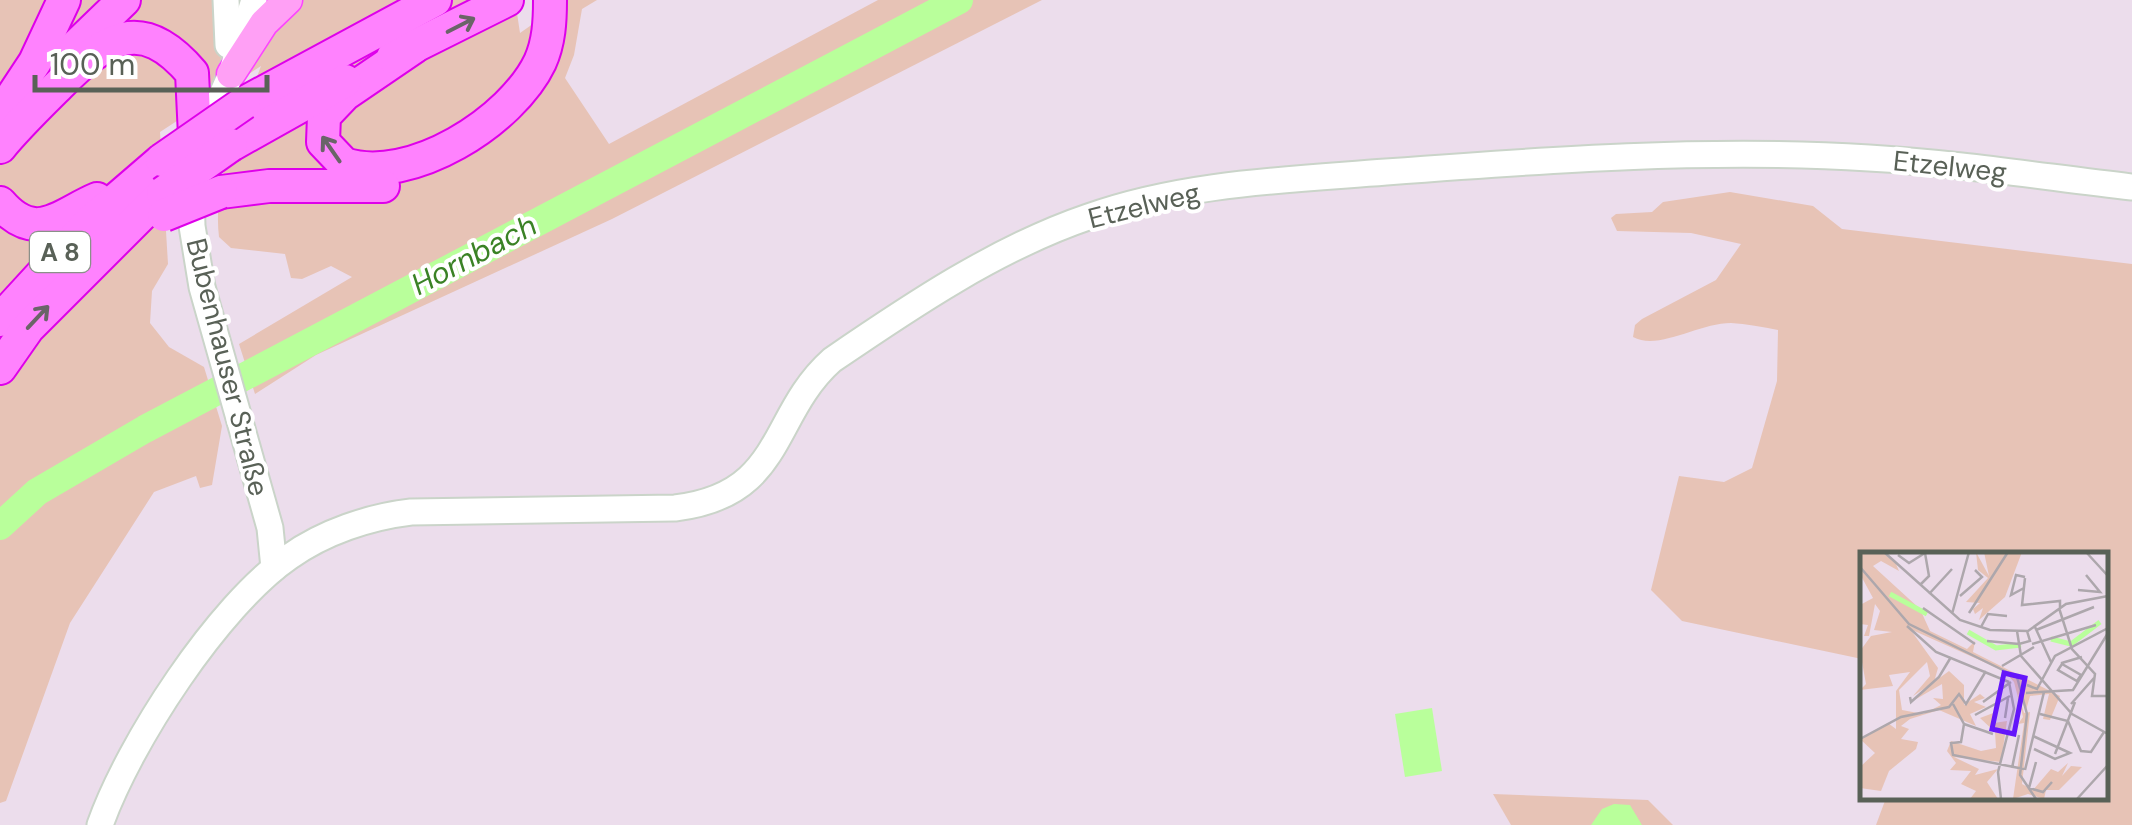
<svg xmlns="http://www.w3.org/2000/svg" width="2132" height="825" viewBox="0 0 2132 825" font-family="'DM Sans',sans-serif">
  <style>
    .green { fill: #e7c3b6 }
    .water { fill: #b9ff9b }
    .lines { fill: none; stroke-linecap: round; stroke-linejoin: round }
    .river { stroke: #b9ff9b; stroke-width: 28 }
    .secondary-casing { stroke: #cad4c9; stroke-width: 29 }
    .primary-casing { stroke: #fc44ff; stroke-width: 31 }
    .highway-casing { stroke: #de00ea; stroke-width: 36 }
    .secondary { stroke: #fff; stroke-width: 25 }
    .primary { stroke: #ffa0f5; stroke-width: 28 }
    .highway { stroke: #ff82fe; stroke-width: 32 }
    .highway-bridge-casing { stroke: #de00ea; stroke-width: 36; stroke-linecap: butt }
    .highway-bridge { stroke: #ff82fe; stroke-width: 32 }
    .oneway { stroke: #6a6468 }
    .labels { text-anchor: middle; stroke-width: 8; stroke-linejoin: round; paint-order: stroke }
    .shield { fill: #fff; stroke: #8b9089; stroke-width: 2.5 }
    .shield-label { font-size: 25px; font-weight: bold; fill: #596157 }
    .street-label { font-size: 28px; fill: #596157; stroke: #fff }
    .water-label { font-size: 30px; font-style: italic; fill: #3a8225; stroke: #fff }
    .inset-river { fill: none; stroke: #b9ff9b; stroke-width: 5 }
    .inset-road { fill: none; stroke: #ada7ac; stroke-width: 2.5 }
    .view { fill: #6416fa; fill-opacity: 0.15; stroke: #6416fa; stroke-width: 5 }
    .inset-edge { fill: none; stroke: #596157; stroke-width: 5 }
  </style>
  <rect width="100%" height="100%" fill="#ecddec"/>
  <g class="green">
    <path d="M0,0H515L520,33L567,0H597L582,9L574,55L565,78L609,144L878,0H1042L612,219L316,355L255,394L239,344L352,277L331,266L302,279L291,278L285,254L231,248L219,237C212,178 241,121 261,66L160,132L168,264L152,291L150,323L169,347L204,367L222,426L212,485L200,488L196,476L154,492L70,623L6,801L0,803Z"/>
    <path d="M1730,192L1813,206L1842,229L2132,264V825H1876L1886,798H2104V555H1862V659L1682,621L1651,590L1679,476L1724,482L1752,468L1777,381L1778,330C1763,327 1746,324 1731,323C1698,323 1659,351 1633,337L1635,325L1642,319L1716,280L1741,244L1691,233L1617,231L1611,218L1616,214L1652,212L1663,202Z"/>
    <polygon points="1493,794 1648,800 1673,825 1511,825"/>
  </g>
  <g class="water">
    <polygon points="1432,708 1442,771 1405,777 1395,714"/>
    <polygon points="1614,804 1630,805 1642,825 1591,825 1602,809"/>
  </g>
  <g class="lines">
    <polyline class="river" points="0,526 37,492 145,429 959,0"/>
    <g class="secondary-casing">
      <g id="secondary">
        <polyline points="226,0 228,45"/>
        <polyline points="206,131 231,74 254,0"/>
        <polyline points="191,189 192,226 202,287 270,528 274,568"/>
        <path d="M100,825C129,743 218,606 289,557C324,532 369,517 411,512L675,508C785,495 769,416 832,360C911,306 997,248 1088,217C1183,183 1286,180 1386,172C1545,160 1710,148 1869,158C1957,163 2045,177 2132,187"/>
      </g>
    </g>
    <g class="primary-casing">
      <polyline id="primary" points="231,74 264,23 288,0"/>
    </g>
    <g class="highway-casing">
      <g id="highway">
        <path d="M414,47L345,94L324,116L323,142L344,164C410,186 512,121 540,62C549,42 550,21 550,0"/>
        <polyline points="70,52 124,0"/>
        <polyline points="393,57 507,0"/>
        <polyline points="244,103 435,0"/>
        <polyline points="0,115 35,62 64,0"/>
        <polyline points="231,145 345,81"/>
        <path d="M0,147C18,125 39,105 59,85C106,38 141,13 192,73L196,157"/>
        <polyline points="221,192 269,186 383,186"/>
        <path d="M0,203C36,245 61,214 97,199"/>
        <polyline points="0,320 90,222 162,160"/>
        <polyline points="0,368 28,328 163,193"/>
      </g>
    </g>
    <use href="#secondary" class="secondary"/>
    <use href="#primary" class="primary"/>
    <use href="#highway" class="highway"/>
    <g class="highway-bridge-casing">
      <g id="highway-bridge">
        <polyline points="162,160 244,103"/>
        <polyline points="163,193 231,145"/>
        <polyline points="164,215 221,192"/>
      </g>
    </g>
    <use href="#highway-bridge" class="highway-bridge"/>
  </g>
  <defs><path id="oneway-shaft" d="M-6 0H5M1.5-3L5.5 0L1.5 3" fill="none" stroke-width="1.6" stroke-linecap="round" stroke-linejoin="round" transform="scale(2.5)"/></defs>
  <g class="oneway">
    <use href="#oneway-shaft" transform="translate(461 25) rotate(-27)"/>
    <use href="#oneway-shaft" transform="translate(331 149) rotate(-125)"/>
    <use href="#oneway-shaft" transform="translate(38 317) rotate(-47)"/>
  </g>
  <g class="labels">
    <rect class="shield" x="30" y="232" width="60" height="40" rx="8"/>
    <g class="shield-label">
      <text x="60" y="261">A 8</text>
    </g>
    <g class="street-label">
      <text transform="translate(1950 166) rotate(6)" y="10">Etzelweg</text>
      <text transform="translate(1144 205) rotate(-14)" y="10">Etzelweg</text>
      <text transform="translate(228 367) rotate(76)" y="10">Bubenhauser Straße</text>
    </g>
    <g class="water-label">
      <text transform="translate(474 255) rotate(-28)" y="10">Hornbach</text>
    </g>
  </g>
  <g transform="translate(1860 552)">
    <rect width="248" height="248" fill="#ecddec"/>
    <path d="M0,0H23L36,12L39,19L21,9L13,14L60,57L70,79L107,97L115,89L113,100L200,144L190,168L183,167L189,142L170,144L166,158L158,141L164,161L170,160L162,232L173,238L191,217L198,220L208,211L202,224L211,214L222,215L199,238H186L184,247L168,242L153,247L164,171L158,172L163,165L154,130L144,119L50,77L78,116L74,130L89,119L104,133V153L120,142L125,146L114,150L126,155L110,162L116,174L79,158L50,167L41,174L49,177L41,187L58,190L56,197L29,219L21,239L0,236V215L15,201L0,187L28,171L36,177V139L50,120L29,123L33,134L0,138L6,132L0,99L11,84L32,80L14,78L20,59L15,52L9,84H4L8,73L0,72V53L13,46L0,22ZM67,110L70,124L53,144L71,132L51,150L82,132L83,147L73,146L81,153L63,162L42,158L39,138ZM116,0L129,24L124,0H162L145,45L119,68L123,56L115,62L113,57L120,51L106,50L128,26L118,18ZM136,160L134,171L147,169L141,210L94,205L119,217L115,223L138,217L127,230L138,247H110L116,239L101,232L111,219L90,218L96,211L87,199L91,189L121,199L136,196L135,180L120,166Z" fill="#e7c3b6" fill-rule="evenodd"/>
    <path class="inset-river" d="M30,42L67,62M108,80L136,96L161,93M191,87L211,92L240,70"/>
    <path class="inset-road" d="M24,0L100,68L130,78L168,79L206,52L248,44M226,0L248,24M38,3L49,11L65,1L69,24L60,33M0,15L49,72L157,125L167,162L160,223L176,247M165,26L162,53L200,49V56M164,36L151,43L156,23L165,25M218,38L240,40L226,23M69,42L92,17M100,44L122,25L115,18M63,56L115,92M199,56L212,97L235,122L232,144H248M109,61L148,0M92,62L109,0M47,74L76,100L149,130M121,75L128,62L147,64M175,75L191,110M176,78L234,55M157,79L161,104L212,162L248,182M127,89L159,92L170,89L167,79M172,92L236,73M202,112L221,123L217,129L198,118L202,112V111L205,110L222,105M142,114L174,95M167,133L177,137L195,104L248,76M166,141L213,138L248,81M50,145L51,150L79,125L91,105M123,150L151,130M93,152L104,172L101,190L91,191L93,203L164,217M211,152L234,126M147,153L145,166L148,146M180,162L208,169L221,199L231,200L244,180M115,163L150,144M104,172L133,182M173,184L210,201L195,207L174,197M0,187L41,165L89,155L99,142L106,152L126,119M195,202L215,150M176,210L169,236L183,240L192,230M152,216L159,183M165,218L184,140M141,247L138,220L154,157L149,130M217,247L248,213"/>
    <path class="view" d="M144,121L165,126L154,182L132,177Z"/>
    <rect width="248" height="248" class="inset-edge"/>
  </g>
  <path d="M35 75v15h232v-15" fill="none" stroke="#596157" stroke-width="5"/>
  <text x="50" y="75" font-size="30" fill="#596157" stroke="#ffffff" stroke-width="8" paint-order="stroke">100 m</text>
</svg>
